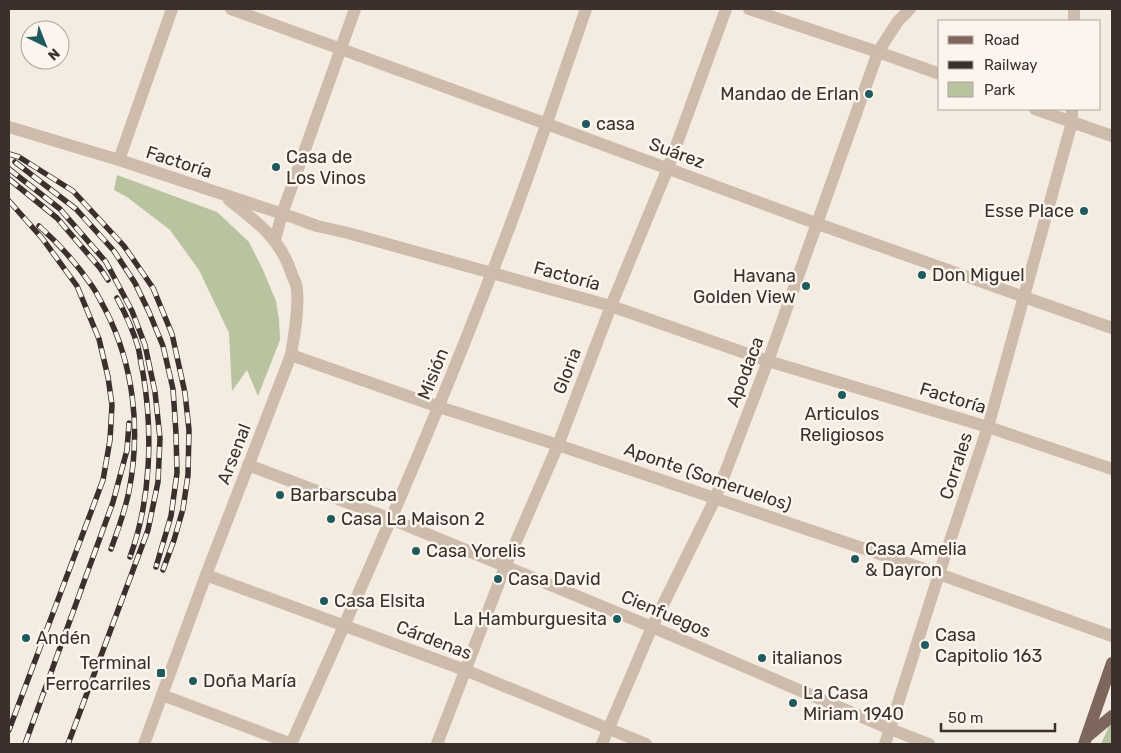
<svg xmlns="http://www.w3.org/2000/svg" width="1121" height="753" viewBox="0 0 1121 753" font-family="Rubik,sans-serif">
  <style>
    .green { fill: #b8c4a0 }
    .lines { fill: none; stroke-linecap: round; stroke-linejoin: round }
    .minor { stroke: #cdbbac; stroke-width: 12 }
    .major { stroke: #7d675c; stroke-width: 12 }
    .rail-casing { stroke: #3b302b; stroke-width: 5.5 }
    .rail { stroke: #fbf5ee; stroke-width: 4; stroke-dasharray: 11; stroke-linecap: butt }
    .poi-dot { fill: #1f5a5e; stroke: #fbf5ee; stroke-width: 2 }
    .labels { text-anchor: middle; stroke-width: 5; stroke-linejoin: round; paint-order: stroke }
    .poi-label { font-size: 18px; fill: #3b302b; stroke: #fbf5ee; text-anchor: start }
    .street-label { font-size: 18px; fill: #3b302b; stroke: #fbf5ee }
  </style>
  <rect width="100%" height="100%" fill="#f4ebe1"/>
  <g class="green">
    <polygon points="117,175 217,212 249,242 263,270 276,301 279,319 280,340 258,396 247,370 232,391 229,333 199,270 170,230 127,197 114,190"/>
    <polygon points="1112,723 1112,744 1101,744 1109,726"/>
  </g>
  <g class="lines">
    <g class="minor">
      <polyline points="231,9 547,124 818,224 1112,328"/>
      <polyline points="749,9 878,52 940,74"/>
      <polyline points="1074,21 1074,9"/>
      <polyline points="1035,109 1112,136"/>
      <polyline points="9,127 119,160 295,218 317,226 348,233 611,306 768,361 988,427 1112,469"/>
      <polyline points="119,160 172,9"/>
      <polyline points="275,240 282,214 355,9"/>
      <polyline points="291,355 439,407 558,445 939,574 1112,636"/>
      <polyline points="248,465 391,519 652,627 890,729 929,744"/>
      <polyline points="206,575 465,670 646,744"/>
      <polyline points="162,695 292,744"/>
      <path d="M144,744L206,575L291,355C294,334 299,312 297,290C297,284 293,278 291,272C280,238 256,221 229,200"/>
      <path d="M291,744C361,589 430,434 491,275C526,188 555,98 586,9"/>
      <polyline points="437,744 505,567 558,445 611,306 668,168 726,9"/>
      <polyline points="602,744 652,627 715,499 768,361 878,52 898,21 910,9"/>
      <polyline points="885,744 939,574 988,427 1072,122 1072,109"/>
    </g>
    <g class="major">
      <polyline points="1088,736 1112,716"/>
      <polyline points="1084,744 1112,663"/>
    </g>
    <g class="rail-casing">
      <g id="rail">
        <polyline points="9,154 19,157 73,191 124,246 153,288 172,334 185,393 189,430 188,475 183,509 174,540 163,570"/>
        <polyline points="15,162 76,209 114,251 135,283 149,312 163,346 173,389 176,433 177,473 171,516 156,567"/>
        <polyline points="9,169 60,209 106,262 132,311 145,345 155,392 160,438 158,482 148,530 68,744"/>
        <polyline points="9,179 57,218 100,268 108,280"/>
        <polyline points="9,201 42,238 77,286 99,339 108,377 112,405 110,440 103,480 9,730"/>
        <path d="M39,226C59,244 77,264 92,286C97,293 101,302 105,309C134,365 141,430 129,491C125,511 118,530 111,549"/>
        <path d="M117,298C124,311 134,333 138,347C140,355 141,365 143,373C153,432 151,500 130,557"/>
        <polyline points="25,744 113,502 127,450 129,423"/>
      </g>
    </g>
    <use href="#rail" class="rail"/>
  </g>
  <g class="poi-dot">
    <circle cx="869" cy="94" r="5"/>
    <circle cx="586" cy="124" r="5"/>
    <circle cx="276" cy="167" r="5"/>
    <circle cx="1084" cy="211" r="5"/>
    <circle cx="922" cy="275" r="5"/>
    <circle cx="806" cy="286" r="5"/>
    <circle cx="842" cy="395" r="5"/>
    <circle cx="280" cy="495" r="5"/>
    <circle cx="331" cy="519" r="5"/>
    <circle cx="416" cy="551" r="5"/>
    <circle cx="855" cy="559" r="5"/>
    <circle cx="498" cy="579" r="5"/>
    <circle cx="324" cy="601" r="5"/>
    <circle cx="617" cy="619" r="5"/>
    <circle cx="26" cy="638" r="5"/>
    <circle cx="925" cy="645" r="5"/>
    <circle cx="762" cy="658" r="5"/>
    <rect x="156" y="668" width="10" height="10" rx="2.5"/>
    <circle cx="193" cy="681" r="5"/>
    <circle cx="793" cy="703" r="5"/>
  </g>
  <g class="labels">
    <g class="poi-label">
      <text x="859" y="100" text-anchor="end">Mandao de Erlan</text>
      <text x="596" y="130">casa</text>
      <text x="286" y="163">Casa de<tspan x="286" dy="21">Los Vinos</tspan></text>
      <text x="1074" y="217" text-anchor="end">Esse Place</text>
      <text x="932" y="281">Don Miguel</text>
      <text x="796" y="282" text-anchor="end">Havana<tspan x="796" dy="21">Golden View</tspan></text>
      <text x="842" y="420" text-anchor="middle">Articulos<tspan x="842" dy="21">Religiosos</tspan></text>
      <text x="290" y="501">Barbarscuba</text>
      <text x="341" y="525">Casa La Maison 2</text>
      <text x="865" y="555">Casa Amelia<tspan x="865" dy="21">&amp; Dayron</tspan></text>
      <text x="426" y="557">Casa Yorelis</text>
      <text x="508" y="585">Casa David</text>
      <text x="334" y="607">Casa Elsita</text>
      <text x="607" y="625" text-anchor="end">La Hamburguesita</text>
      <text x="935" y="641">Casa<tspan x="935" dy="21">Capitolio 163</tspan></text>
      <text x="36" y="644">Andén</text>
      <text x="772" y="664">italianos</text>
      <text x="151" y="669" text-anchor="end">Terminal<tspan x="151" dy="21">Ferrocarriles</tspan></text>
      <text x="203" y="687">Doña María</text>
      <text x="803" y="699">La Casa<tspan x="803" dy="21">Miriam 1940</tspan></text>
    </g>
    <g class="street-label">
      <text transform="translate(677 153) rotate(20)" y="6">Suárez</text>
      <text transform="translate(179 162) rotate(18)" y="6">Factoría</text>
      <text transform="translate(567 276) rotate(15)" y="6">Factoría</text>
      <text transform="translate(567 371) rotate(-69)" y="6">Gloria</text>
      <text transform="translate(745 372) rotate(-69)" y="6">Apodaca</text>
      <text transform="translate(433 374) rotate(-68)" y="6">Misión</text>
      <text transform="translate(953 398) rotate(17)" y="6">Factoría</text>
      <text transform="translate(234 454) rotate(-69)" y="6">Arsenal</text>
      <text transform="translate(956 466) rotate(-72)" y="6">Corrales</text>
      <text transform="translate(708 477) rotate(19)" y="6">Aponte (Someruelos)</text>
      <text transform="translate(666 614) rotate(23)" y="6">Cienfuegos</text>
      <text transform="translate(434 640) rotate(21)" y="6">Cárdenas</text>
    </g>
  </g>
  <rect width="1121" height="753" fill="none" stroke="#3b302b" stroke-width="20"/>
  <rect x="938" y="20" width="162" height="90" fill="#fbf5ee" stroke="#aea6a0"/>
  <rect x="948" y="36" width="25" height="8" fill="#7d675c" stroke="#aea6a0"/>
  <text x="984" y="45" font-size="15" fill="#3b302b">Road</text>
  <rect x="948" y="61" width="25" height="8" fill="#3b302b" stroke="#aea6a0"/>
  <text x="984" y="70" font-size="15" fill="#3b302b">Railway</text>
  <rect x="948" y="82" width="25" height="15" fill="#b8c4a0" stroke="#aea6a0"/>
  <text x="984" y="95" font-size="15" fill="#3b302b">Park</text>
  <g transform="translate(45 45) rotate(137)"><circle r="24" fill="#fbf5ee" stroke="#aea6a0"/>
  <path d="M0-4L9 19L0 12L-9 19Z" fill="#1f5a5e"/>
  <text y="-8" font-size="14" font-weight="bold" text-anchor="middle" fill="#3b302b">N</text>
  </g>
  <path d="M941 723v8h114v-8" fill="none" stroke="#3b302b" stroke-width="2.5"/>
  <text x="948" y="723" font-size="15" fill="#3b302b" stroke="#fbf5ee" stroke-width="4" paint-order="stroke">50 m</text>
</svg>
